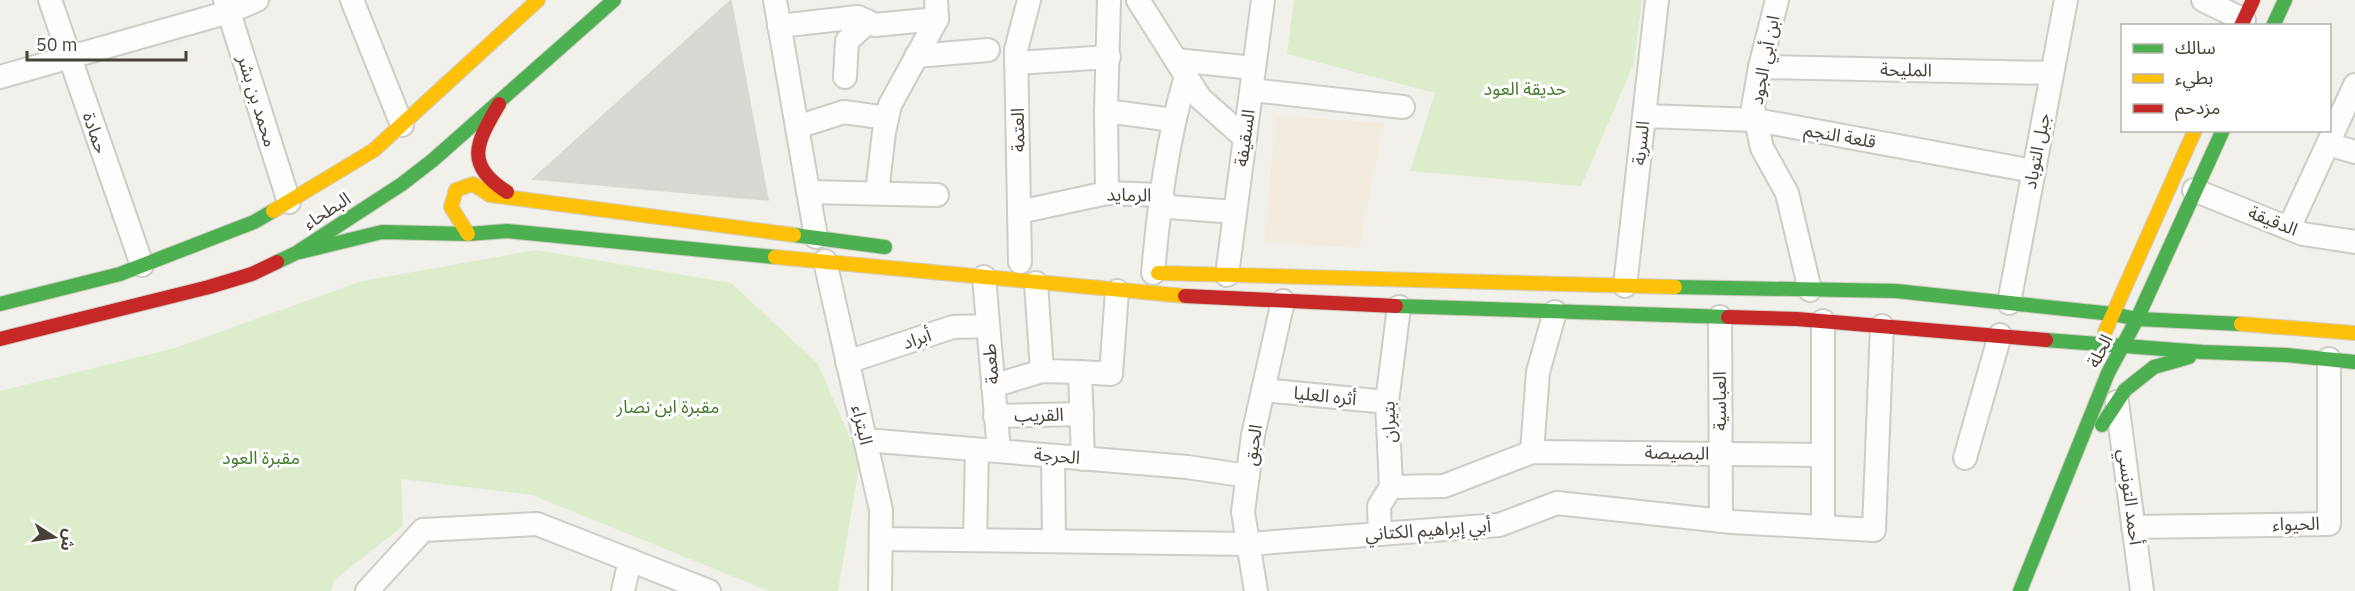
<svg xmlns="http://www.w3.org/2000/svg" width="2355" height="591" viewBox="0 0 2355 591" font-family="'IBM Plex Sans','Noto Sans Arabic',sans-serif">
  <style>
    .commercial { fill: #f3ecde }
    .green { fill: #ddeccb }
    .building { fill: #dad8d3; stroke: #d9d7d0; stroke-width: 1.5 }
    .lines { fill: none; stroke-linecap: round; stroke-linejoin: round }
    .street-casing { stroke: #cdccc7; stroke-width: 26 }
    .fast-casing { stroke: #d0cdc2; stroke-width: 16 }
    .slow-casing { stroke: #d0cdc2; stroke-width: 16 }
    .jam-casing { stroke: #d0cdc2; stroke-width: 16 }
    .street { stroke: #fdfdfc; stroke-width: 22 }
    .fast { stroke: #4caf50; stroke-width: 14 }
    .slow { stroke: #ffc107; stroke-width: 14 }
    .jam { stroke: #c62828; stroke-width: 14 }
    .labels { text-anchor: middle; stroke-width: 6; stroke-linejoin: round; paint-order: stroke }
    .street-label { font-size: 18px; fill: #474136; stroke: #fff }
    .park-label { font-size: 18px; fill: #43792a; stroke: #fff }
  </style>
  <rect width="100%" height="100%" fill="#f1f0eb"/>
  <polygon class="commercial" points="1276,116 1384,123 1359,248 1264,242"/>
  <g class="green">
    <polygon points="1294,0 1642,0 1634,63 1581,186 1410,171 1435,93 1287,54"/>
    <polygon points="536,250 731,283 818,364 860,461 838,591 769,591 532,495 401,479 403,526 334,580 331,591 0,591 0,391 175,348 362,281"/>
  </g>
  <polygon class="building" points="731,0 768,200 533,179"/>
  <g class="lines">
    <g class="street-casing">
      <g id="street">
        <polyline points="50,0 142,265"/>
        <polyline points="225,0 289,202"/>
        <polyline points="352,0 402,125"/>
        <polyline points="775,0 816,237"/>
        <polyline points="1138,0 1200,98 1245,138"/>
        <polyline points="1777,0 1760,67 1753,107 1762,148 1787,193 1810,290"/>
        <polyline points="2203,0 2244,20"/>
        <polyline points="779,26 858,17 875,25 937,19"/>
        <polyline points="916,56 988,50"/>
        <polyline points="1176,60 1254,68"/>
        <polyline points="1016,63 1109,57"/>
        <polyline points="1760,67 2052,73"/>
        <polyline points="0,77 229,12 257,0"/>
        <polyline points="845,77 847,41 868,22"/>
        <polyline points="1252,90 1403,107"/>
        <polyline points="1106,111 1173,120"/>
        <polyline points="1644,116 1756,120 2033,171"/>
        <polyline points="797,127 844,112 887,118"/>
        <polyline points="2328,144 2355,152"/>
        <polyline points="2194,190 2303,234 2355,242"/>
        <polyline points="808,192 937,195"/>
        <polyline points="877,193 884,132 890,105 937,19 936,0"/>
        <polyline points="1107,193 1106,111 1109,0"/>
        <polyline points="1019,212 1107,193 1160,195 1169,207 1235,212"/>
        <polyline points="2289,228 2355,85"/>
        <polyline points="825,261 881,510 880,591"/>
        <polyline points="1020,262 1016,50 1029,0"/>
        <path d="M1153,273C1159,206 1167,140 1186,76"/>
        <polyline points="1227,275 1263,0"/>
        <polyline points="984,277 999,451"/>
        <polyline points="1036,283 1042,371"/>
        <polyline points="1625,286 1657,0"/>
        <polyline points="2009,303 2066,0"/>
        <polyline points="1720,317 1721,521"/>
        <polyline points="847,362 953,327 988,326"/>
        <polyline points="993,386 1042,371 1080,372"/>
        <polyline points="1263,390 1387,402"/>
        <polyline points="2117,402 2142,591"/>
        <polyline points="995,416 1082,414"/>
        <polyline points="865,440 1187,467 1248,476"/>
        <polyline points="1532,452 1538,372 1555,312"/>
        <polyline points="1053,456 1054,541"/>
        <polyline points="1965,458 2000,335"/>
        <polyline points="1083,459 1080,372 1111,374 1117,291"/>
        <polyline points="1391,487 1444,486 1532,452 1823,455"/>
        <polyline points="1823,527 1823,321"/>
        <polyline points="2133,527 2329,524 2329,359"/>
        <polyline points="1380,534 1379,506 1391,487 1387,402 1399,307"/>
        <polyline points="881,539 1248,544 1499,525 1557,503 1732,522 1874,530 1882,326"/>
        <polyline points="975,540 977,450"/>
        <polyline points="367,591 423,530 537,524 709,591"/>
        <polyline points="623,591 630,560"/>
        <polyline points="1256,591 1243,512 1253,435 1283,301"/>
      </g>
    </g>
    <g class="fast-casing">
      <g id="fast">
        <polyline points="2273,26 2285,0"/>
        <polyline points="794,235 885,247"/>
        <polyline points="300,252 382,232 468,234 507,231 775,257"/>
        <polyline points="277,262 296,253 402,184 433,160 614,0"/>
        <polyline points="1675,287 1896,291 2113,314 2137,319 2241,324"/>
        <polyline points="0,304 120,274 254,222 273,211"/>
        <polyline points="1396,306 1728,317"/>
        <polyline points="2046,340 2203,352 2286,355 2355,362"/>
        <polyline points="2102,425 2125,390 2154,367 2189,357"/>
        <polyline points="2020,591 2108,373 2137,319 2223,130"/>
      </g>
    </g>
    <g class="slow-casing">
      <g id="slow">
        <polyline points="273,211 374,150 538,0"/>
        <polyline points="468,234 451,207 456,190 473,184 490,195 794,235"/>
        <polyline points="775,257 1185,296"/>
        <polyline points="1158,273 1675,287"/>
        <polyline points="2241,324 2355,333"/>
        <polyline points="2105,332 2195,130"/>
      </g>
    </g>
    <g class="jam-casing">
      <g id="jam">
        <polyline points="2241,26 2253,0"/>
        <path d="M499,104C477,142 463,164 507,192"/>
        <polyline points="1185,296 1396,306"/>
        <polyline points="1728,317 1797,319 2046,340"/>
        <polyline points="0,339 209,287 252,274 277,262"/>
      </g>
    </g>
    <use href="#street" class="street"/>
    <use href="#fast" class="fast"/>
    <use href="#slow" class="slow"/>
    <use href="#jam" class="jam"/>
  </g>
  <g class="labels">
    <g class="street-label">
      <text transform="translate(1765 60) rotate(-79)" y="6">ابن أبي الجود</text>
      <text transform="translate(1906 70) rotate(1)" y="6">المليحة</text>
      <text transform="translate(257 101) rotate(73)" y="6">محمد بن بشر</text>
      <text transform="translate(1018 130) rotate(-91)" y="6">العتمة</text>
      <text transform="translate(95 133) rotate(71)" y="6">حمادة</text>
      <text transform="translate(1840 136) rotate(10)" y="6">قلعة النجم</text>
      <text transform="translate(1245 138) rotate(-82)" y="6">السقيفة</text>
      <text transform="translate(1641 143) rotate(-84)" y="6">السربة</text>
      <text transform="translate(2037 151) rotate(-79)" y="6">جبل التوباد</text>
      <text transform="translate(1129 195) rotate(1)" y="6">الرمايد</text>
      <text transform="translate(327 211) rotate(-33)" y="6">البطحاء</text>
      <text transform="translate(2273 221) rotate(22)" y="6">الدقيقة</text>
      <text transform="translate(917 339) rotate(-18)" y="6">أبراد</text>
      <text transform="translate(2100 351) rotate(-63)" y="6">الحلة</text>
      <text transform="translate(991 364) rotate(-95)" y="6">طعمة</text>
      <text transform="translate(1325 396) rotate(6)" y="6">أثره العليا</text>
      <text transform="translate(1720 401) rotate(-90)" y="6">العباسية</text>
      <text transform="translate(1039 415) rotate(-1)" y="6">القريب</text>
      <text transform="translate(1389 422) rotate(-92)" y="6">بتيران</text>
      <text transform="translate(862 425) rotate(77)" y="6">البتراء</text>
      <text transform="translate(1253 445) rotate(-81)" y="6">الحبق</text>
      <text transform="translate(1677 453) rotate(1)" y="6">البصيصة</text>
      <text transform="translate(1057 456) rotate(5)" y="6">الحرجة</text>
      <text transform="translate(2130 497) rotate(83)" y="6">أحمد التونسي</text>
      <text transform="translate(2296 524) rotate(-1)" y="6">الحيواء</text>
      <text transform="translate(1428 530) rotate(-4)" y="6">أبي إبراهيم الكتاني</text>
    </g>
    <g class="park-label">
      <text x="1525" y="95">حديقة العود</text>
      <text x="668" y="413">مقبرة ابن نصار</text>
      <text x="261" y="464">مقبرة العود</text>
    </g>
  </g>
  <rect x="2121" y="24" width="210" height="108" fill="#ffffff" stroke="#b5b3af" stroke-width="1.5"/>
  <rect x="2133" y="44" width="30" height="9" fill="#4caf50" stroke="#b5b3af" stroke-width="1.5"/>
  <text x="2175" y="54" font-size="18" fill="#474136">سالك</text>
  <rect x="2133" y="74" width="30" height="9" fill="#ffc107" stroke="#b5b3af" stroke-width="1.5"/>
  <text x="2175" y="84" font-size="18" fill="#474136">بطيء</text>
  <rect x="2133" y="104" width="30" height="9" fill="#c62828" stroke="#b5b3af" stroke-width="1.5"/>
  <text x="2175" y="114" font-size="18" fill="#474136">مزدحم</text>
  <g transform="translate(54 537) rotate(102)" stroke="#ffffff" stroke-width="4.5" paint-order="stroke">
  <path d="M0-4.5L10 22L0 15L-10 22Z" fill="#474136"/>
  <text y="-9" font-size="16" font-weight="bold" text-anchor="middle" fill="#474136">ش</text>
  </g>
  <path d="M27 51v9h159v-9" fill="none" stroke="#474136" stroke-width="3"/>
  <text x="36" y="51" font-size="18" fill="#474136" stroke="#ffffff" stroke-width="4.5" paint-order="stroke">50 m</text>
</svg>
